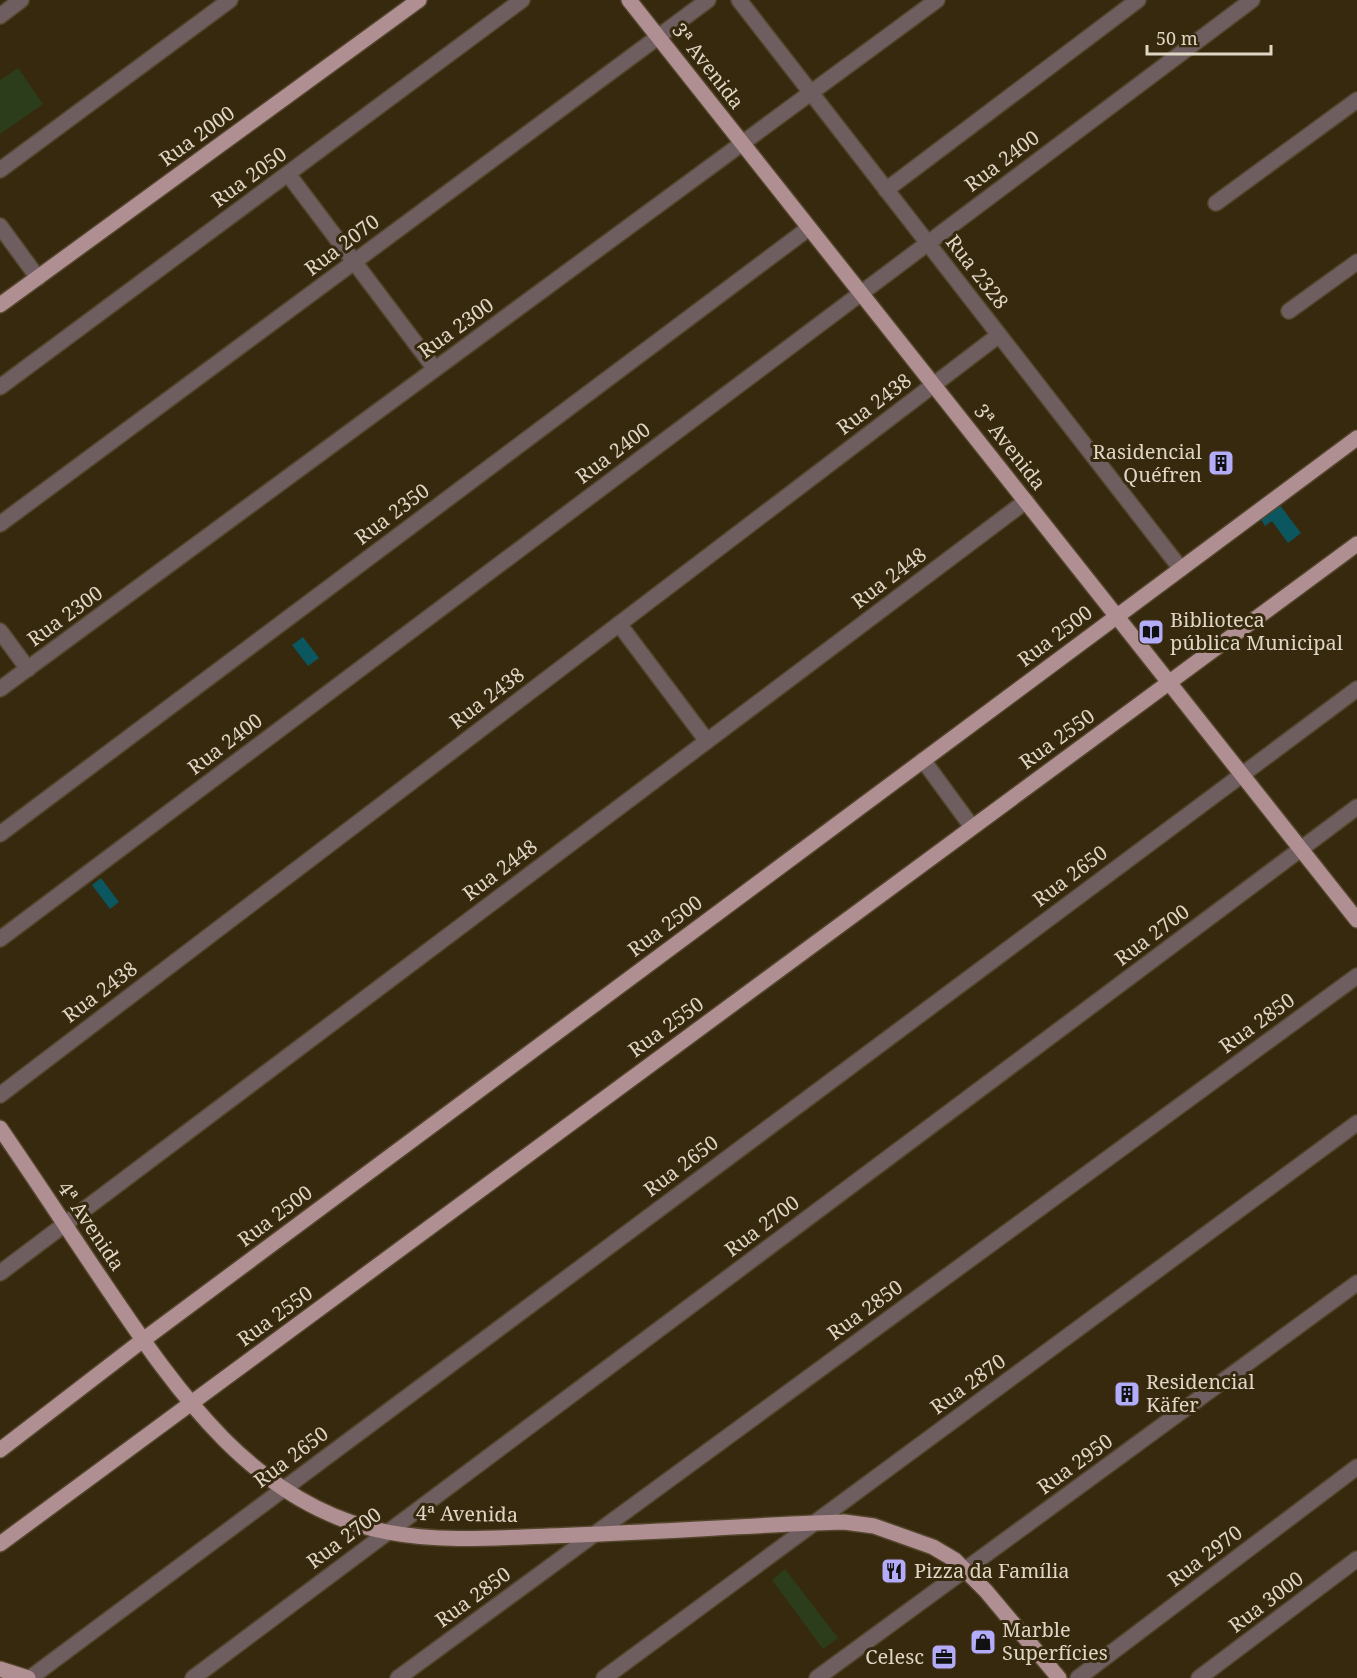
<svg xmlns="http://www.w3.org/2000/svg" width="1357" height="1678" viewBox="0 0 1357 1678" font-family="'Noto Serif',serif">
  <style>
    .green { fill: #2b3d1b }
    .water { fill: #0c565f }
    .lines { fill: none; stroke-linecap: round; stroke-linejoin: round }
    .minor-casing { stroke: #52452b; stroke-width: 18 }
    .major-casing { stroke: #52452b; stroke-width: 18 }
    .minor { stroke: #6e5e60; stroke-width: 15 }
    .major { stroke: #b08f93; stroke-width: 15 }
    .labels { text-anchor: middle; stroke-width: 6; stroke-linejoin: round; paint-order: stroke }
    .street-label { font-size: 20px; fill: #dfd6c6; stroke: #37290d }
    .poi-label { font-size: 20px; fill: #dfd6c6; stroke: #37290d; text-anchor: start }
  </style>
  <rect width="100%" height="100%" fill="#37290d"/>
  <g class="green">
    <polygon points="18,68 43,104 0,134 0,80"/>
    <polygon points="785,1569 838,1638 823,1649 772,1580"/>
  </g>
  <g class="water">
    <polygon points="1279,504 1301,533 1288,543 1272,521 1265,526 1260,518"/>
    <polygon points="303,637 319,658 308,666 292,645"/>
    <polygon points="101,878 119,902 110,909 92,885"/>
  </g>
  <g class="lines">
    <g class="minor-casing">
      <g id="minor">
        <polyline points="739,0 1181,569"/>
        <polyline points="0,16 21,0"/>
        <polyline points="0,170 230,0"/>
        <polyline points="288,174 435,369"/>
        <polyline points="886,190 1138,0"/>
        <polyline points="1216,203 1357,100"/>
        <polyline points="0,226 38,278"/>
        <polyline points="1289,311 1357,262"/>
        <polyline points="0,387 522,0"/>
        <polyline points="0,524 708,0"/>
        <polyline points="619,624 707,741"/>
        <polyline points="0,631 28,669"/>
        <polyline points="0,689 937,0"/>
        <polyline points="923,760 972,827"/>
        <polyline points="0,834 809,228"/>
        <polyline points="0,939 1252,0"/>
        <polyline points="0,1095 999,335"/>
        <polyline points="0,1273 1026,501"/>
        <polyline points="30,1678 1357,689"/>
        <polyline points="193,1678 1357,807"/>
        <polyline points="398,1678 1357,976"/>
        <polyline points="604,1678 1357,1123"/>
        <polyline points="817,1678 1357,1283"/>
        <polyline points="1078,1678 1357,1467"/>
        <polyline points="1199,1678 1357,1559"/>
      </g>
    </g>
    <g class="major-casing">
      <g id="major">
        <polyline points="629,0 1357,920"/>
        <polyline points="0,305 419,0"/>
        <path d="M0,1128C35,1179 69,1231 104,1283C175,1388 253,1506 387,1532C439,1542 495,1538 548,1536C637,1533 726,1527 815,1523L844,1522L874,1526L933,1547L955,1560L986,1591L1059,1678"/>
        <polyline points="0,1450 143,1340 1357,438"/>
        <polyline points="0,1544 1357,544"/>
        <polyline points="0,1669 28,1678"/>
      </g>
    </g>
    <use href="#minor" class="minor"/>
    <use href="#major" class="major"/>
  </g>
  <defs>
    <g id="building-square" transform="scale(1.35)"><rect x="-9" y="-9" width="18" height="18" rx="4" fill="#b3adf9" stroke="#37290d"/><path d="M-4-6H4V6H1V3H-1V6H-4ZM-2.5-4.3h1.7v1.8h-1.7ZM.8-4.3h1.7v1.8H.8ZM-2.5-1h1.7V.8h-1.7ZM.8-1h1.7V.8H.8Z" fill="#111"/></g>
    <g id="library-square" transform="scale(1.35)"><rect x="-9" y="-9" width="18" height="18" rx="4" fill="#b3adf9" stroke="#37290d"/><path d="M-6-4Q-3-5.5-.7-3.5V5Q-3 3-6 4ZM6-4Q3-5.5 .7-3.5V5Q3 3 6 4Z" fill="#111"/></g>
    <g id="restaurant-square" transform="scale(1.35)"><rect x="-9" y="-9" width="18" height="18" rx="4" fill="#b3adf9" stroke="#37290d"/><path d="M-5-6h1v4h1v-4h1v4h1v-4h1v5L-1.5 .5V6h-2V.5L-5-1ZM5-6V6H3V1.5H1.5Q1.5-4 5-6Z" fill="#111"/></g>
    <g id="shop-square" transform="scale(1.35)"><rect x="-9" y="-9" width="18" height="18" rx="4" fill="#b3adf9" stroke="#37290d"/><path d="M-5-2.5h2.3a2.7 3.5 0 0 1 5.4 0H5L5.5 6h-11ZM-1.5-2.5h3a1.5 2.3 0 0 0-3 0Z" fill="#111"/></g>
    <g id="office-square" transform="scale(1.35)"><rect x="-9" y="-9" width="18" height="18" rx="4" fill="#b3adf9" stroke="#37290d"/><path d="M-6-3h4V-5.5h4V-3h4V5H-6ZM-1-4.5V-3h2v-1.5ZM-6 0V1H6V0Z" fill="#111"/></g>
  </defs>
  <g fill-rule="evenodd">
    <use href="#building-square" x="1221" y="463"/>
    <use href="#library-square" x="1151" y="632"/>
    <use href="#building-square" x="1127" y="1394"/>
    <use href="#restaurant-square" x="894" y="1571"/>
    <use href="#shop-square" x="983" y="1642"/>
    <use href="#office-square" x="944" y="1657"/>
  </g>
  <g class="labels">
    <g class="street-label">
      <text transform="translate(708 66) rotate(52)" y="7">3ª Avenida</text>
      <text transform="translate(197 136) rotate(-36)" y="7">Rua 2000</text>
      <text transform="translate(1002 161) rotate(-37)" y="7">Rua 2400</text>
      <text transform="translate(249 177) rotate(-36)" y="7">Rua 2050</text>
      <text transform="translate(342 245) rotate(-37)" y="7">Rua 2070</text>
      <text transform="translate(977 272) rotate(52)" y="7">Rua 2328</text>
      <text transform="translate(456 328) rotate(-36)" y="7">Rua 2300</text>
      <text transform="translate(874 404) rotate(-37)" y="7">Rua 2438</text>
      <text transform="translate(1010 447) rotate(52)" y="7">3ª Avenida</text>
      <text transform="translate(613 453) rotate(-37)" y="7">Rua 2400</text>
      <text transform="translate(392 514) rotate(-37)" y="7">Rua 2350</text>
      <text transform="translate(889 578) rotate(-37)" y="7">Rua 2448</text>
      <text transform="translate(65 616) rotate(-36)" y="7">Rua 2300</text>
      <text transform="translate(1055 636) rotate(-37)" y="7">Rua 2500</text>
      <text transform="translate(487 698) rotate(-37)" y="7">Rua 2438</text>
      <text transform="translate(1057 739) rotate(-36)" y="7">Rua 2550</text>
      <text transform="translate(225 744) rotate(-37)" y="7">Rua 2400</text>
      <text transform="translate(500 870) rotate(-37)" y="7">Rua 2448</text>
      <text transform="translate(1070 876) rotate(-37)" y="7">Rua 2650</text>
      <text transform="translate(665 926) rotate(-37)" y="7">Rua 2500</text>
      <text transform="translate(1152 935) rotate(-37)" y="7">Rua 2700</text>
      <text transform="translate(100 992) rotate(-37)" y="7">Rua 2438</text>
      <text transform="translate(1257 1023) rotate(-36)" y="7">Rua 2850</text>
      <text transform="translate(666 1027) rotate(-36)" y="7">Rua 2550</text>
      <text transform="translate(681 1166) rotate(-37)" y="7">Rua 2650</text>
      <text transform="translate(275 1216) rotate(-37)" y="7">Rua 2500</text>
      <text transform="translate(91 1226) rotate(56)" y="7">4ª Avenida</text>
      <text transform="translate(762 1226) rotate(-37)" y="7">Rua 2700</text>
      <text transform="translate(865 1310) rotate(-36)" y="7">Rua 2850</text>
      <text transform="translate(275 1316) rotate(-36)" y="7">Rua 2550</text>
      <text transform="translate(968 1384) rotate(-36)" y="7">Rua 2870</text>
      <text transform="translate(291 1457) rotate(-37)" y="7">Rua 2650</text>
      <text transform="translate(1075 1464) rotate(-36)" y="7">Rua 2950</text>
      <text transform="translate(467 1514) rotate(1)" y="7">4ª Avenida</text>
      <text transform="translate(344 1538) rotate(-37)" y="7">Rua 2700</text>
      <text transform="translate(1205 1556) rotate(-37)" y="7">Rua 2970</text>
      <text transform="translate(473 1597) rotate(-36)" y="7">Rua 2850</text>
      <text transform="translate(1266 1602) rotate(-37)" y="7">Rua 3000</text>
    </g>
    <g class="poi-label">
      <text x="1202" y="459" text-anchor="end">Rasidencial<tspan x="1202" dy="23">Quéfren</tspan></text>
      <text x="1170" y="627">Biblioteca<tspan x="1170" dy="23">pública Municipal</tspan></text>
      <text x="1146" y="1389">Residencial<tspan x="1146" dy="23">Käfer</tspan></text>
      <text x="914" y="1578">Pizza da Família</text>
      <text x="1002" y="1637">Marble<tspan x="1002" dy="23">Superfícies</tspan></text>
      <text x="924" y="1664" text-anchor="end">Celesc</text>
    </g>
  </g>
  <path d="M1147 45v9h124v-9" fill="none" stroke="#dfd6c6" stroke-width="3"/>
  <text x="1156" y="45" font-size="18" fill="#dfd6c6" stroke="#37290d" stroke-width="4.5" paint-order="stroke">50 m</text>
</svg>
